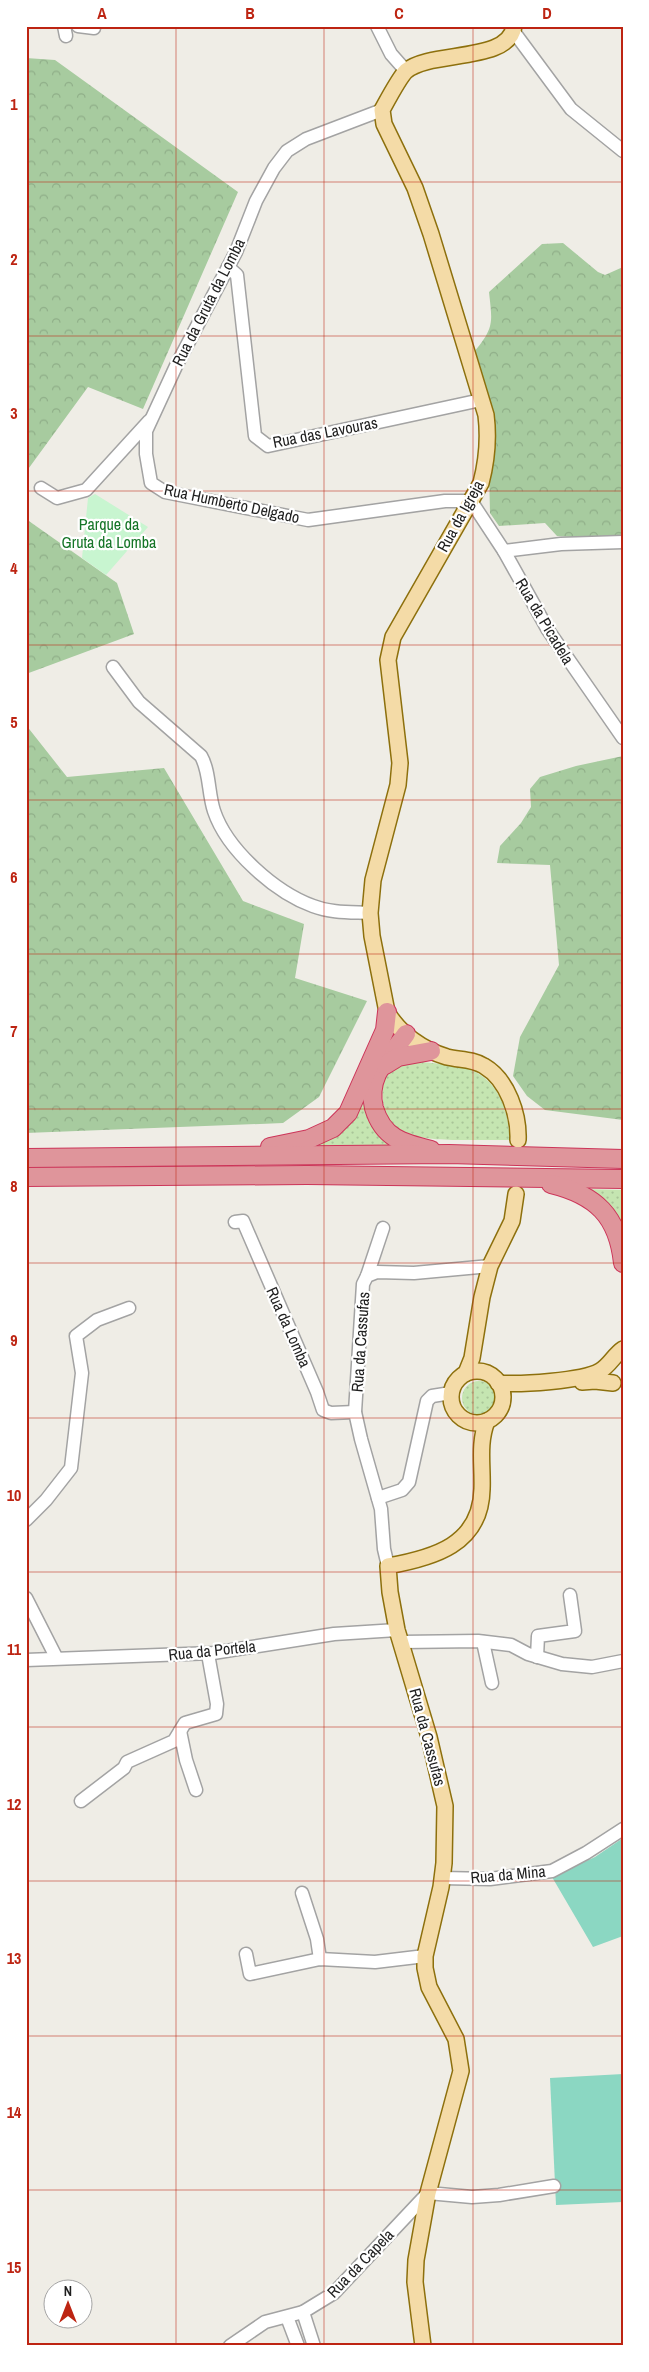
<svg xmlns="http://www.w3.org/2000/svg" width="649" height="2372" viewBox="0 0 649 2372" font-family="'Archivo Narrow',sans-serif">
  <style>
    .grass { fill: url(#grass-dots) }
    .forest { fill: url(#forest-crowns) }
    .park { fill: #c8f5d0 }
    .pitch { fill: #8bd7c2 }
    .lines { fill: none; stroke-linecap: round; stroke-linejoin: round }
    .minor-casing { stroke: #a3a3a3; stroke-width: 15 }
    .major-casing { stroke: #8d700d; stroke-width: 18 }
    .highway-casing { stroke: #cc3559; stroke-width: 20 }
    .minor { stroke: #fff; stroke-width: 12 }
    .major { stroke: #f4dba7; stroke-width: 15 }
    .highway { stroke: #df959b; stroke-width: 18 }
    .grid { fill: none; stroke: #bd2412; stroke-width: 1; stroke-opacity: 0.55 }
    .labels { text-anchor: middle; stroke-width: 4.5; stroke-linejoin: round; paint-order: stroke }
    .street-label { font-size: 16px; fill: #1f1f1f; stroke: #fff }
    .park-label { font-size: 16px; fill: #157527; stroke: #fff }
    .neatline { fill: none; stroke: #bd2412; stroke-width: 2 }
    .grid-label { font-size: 16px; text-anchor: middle; font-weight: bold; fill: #bd2412 }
  </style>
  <defs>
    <pattern id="grass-dots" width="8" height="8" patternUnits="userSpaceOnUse" patternTransform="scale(1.25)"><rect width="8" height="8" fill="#c5e5b1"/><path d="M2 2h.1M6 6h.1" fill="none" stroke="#a9c498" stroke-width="1.8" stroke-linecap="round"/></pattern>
    <pattern id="forest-crowns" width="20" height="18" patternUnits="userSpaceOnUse" patternTransform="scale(1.25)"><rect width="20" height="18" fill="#a7cb9f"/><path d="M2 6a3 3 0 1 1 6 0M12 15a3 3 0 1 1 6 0" fill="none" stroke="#8fae88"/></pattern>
  </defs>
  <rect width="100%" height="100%" fill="#efede6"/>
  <g class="grass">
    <path d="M413,1061C429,1063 456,1064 471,1070C500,1082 508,1112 510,1140C492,1140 475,1140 457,1140C412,1139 377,1135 383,1080L396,1065Z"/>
    <path d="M368,1089L397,1146L317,1145C341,1133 359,1114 368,1089Z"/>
    <polygon points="584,1189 623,1190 623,1233"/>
    <circle cx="479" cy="1398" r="17"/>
  </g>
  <g class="forest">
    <polygon points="26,58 55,60 238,192 143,409 88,387 26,472"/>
    <path d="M563,243L598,272L605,275L623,267V536L585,538L557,536L545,523L499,526L490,513L489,469L495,426L481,388L475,351C495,327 492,321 489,292L542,244Z"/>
    <polygon points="26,519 117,583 134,634 26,674"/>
    <polygon points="26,725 67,777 164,768 243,901 304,924 295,978 367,1001 319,1097 283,1123 26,1133"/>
    <polygon points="623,756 623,1120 545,1110 527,1096 513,1076 520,1037 559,965 550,865 497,863 500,846 521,823 531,807 530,789 540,777 576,766"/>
  </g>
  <polygon class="park" points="95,494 148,527 106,575 82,558 88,498"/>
  <g class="pitch">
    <polygon points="623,1838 623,1936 593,1947 552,1877 595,1857"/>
    <polygon points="623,2074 623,2202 556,2205 550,2078"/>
  </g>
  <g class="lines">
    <g class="minor-casing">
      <g id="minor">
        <polyline points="64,26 66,36"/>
        <polyline points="78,26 94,28"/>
        <polyline points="377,26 391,54 406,71"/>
        <polyline points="514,32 571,109 623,151"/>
        <polyline points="382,110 306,139 287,151 274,168 256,201 236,252 176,366 146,431 146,454 151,483 165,492 308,520 445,501 471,501 504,551 548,630 623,738"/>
        <polyline points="228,267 237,275 255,436 268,446 481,400"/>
        <polyline points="41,488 57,498 86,490 149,421"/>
        <polyline points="504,551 561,544 623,542"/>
        <path d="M113,667L139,702L201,756C210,772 208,793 214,811C227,850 275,892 313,906C331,913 351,912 370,913"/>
        <polyline points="235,1222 243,1221 317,1392 323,1410 331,1413 355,1412"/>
        <polyline points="367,1276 383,1228"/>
        <polyline points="378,1498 402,1490 409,1482 427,1401 432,1396 451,1393"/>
        <polyline points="26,1520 46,1500 71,1468 82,1373 76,1336 97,1320 129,1308"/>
        <polyline points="388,1566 384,1549 381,1509 361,1439 355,1412 363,1284 367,1276 377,1272 414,1273 490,1266"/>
        <polyline points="26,1598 56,1657"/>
        <polyline points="402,1642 478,1641 511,1645 528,1654 562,1664 592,1667 623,1661"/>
        <polyline points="483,1642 492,1683"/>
        <polyline points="537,1657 538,1636 575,1631 570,1595"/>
        <polyline points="26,1660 213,1653 334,1634 397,1630"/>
        <polyline points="180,1731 186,1760 196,1790"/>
        <polyline points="81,1801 124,1768 127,1762 174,1741 185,1723 216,1714 217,1704 208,1654"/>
        <polyline points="442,1878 490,1879 552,1871 586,1853 623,1829"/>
        <polyline points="302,1893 317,1939 320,1959"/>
        <polyline points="246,1954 250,1974 320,1959 375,1962 425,1956"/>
        <polyline points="303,2312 314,2346"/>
        <polyline points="287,2317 298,2346"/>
        <polyline points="230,2346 265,2322 303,2312 334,2293 428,2193 472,2197 499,2195 554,2186"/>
      </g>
    </g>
    <g class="major-casing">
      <g id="major">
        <path d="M514,26C510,63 430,50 406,71C399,78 387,101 382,110L384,124L415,188L431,234L486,415C489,439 487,460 481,483L393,637L388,660L400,763L398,785L373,880L370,913L372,936L387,1012C400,1034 423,1050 447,1057C460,1060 473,1059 484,1066C508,1080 519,1115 518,1140"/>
        <circle cx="477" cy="1397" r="26"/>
        <polyline points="466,1373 472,1358 482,1297 490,1266 512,1221 516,1194"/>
        <polyline points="582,1382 595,1381 613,1383"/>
        <path d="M498,1383C519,1385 583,1381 600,1371C610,1365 614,1355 623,1349"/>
        <path d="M423,2346L415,2282L416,2260L428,2193L461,2071L456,2039L429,1987L425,1968V1956L441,1887L444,1863L445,1806L429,1737L397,1630L390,1592L388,1566C433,1558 481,1545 482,1489C483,1466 478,1444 487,1421"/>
      </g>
    </g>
    <g class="highway-casing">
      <g id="highway">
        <path d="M406,1034C397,1047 384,1060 377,1074C372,1085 371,1096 374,1108C383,1138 402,1143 431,1150"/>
        <polyline points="385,1065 398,1057 431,1051"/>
        <polyline points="270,1147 309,1139 333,1128 348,1113 385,1030 387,1012"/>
        <polyline points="26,1158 449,1154 623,1159"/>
        <polyline points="26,1177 307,1175 623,1179"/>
        <path d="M551,1184C596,1195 618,1216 623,1263"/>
      </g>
    </g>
    <use href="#minor" class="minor"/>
    <use href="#major" class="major"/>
    <use href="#highway" class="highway"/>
  </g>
  <path class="grid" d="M176,26V2346M324,26V2346M473,26V2346M26,182H623M26,336H623M26,491H623M26,645H623M26,800H623M26,954H623M26,1109H623M26,1263H623M26,1418H623M26,1572H623M26,1727H623M26,1881H623M26,2036H623M26,2190H623"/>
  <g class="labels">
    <g class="street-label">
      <text transform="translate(208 302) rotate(-63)" y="6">Rua da Gruta da Lomba</text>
      <text transform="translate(325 432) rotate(-11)" y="6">Rua das Lavouras</text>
      <text transform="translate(232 503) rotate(12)" y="6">Rua Humberto Delgado</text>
      <text transform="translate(460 516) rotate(-61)" y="6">Rua da Igreja</text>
      <text transform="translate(545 621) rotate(59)" y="6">Rua da Picadela</text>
      <text transform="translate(289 1327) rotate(66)" y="6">Rua da Lomba</text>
      <text transform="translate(360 1342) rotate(-86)" y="6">Rua da Cassufas</text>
      <text transform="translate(212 1650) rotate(-6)" y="6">Rua da Portela</text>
      <text transform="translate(428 1737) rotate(75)" y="6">Rua da Cassufas</text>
      <text transform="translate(508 1874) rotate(-5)" y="6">Rua da Mina</text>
      <text transform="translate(360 2263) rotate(-46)" y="6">Rua da Capela</text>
    </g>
    <g class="park-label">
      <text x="109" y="530">Parque da<tspan x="109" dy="18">Gruta da Lomba</tspan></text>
    </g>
  </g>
  <rect width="649" height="2372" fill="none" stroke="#ffffff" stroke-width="55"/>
  <g transform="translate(68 2304)"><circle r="24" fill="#ffffff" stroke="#a5a5a5"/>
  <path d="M0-4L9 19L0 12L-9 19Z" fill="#bd2412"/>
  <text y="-8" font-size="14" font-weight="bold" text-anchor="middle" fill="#1f1f1f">N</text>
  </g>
  <rect x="28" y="28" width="594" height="2316" class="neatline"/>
  <g class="grid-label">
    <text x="102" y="19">A</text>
    <text x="250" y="19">B</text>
    <text x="399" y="19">C</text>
    <text x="547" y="19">D</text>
    <text x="14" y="110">1</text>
    <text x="14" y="265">2</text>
    <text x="14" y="419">3</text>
    <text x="14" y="574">4</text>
    <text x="14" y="728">5</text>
    <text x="14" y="883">6</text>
    <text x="14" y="1037">7</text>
    <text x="14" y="1192">8</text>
    <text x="14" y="1346">9</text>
    <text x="14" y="1501">10</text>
    <text x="14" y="1655">11</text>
    <text x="14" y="1810">12</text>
    <text x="14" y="1964">13</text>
    <text x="14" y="2118">14</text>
    <text x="14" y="2273">15</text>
  </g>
</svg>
